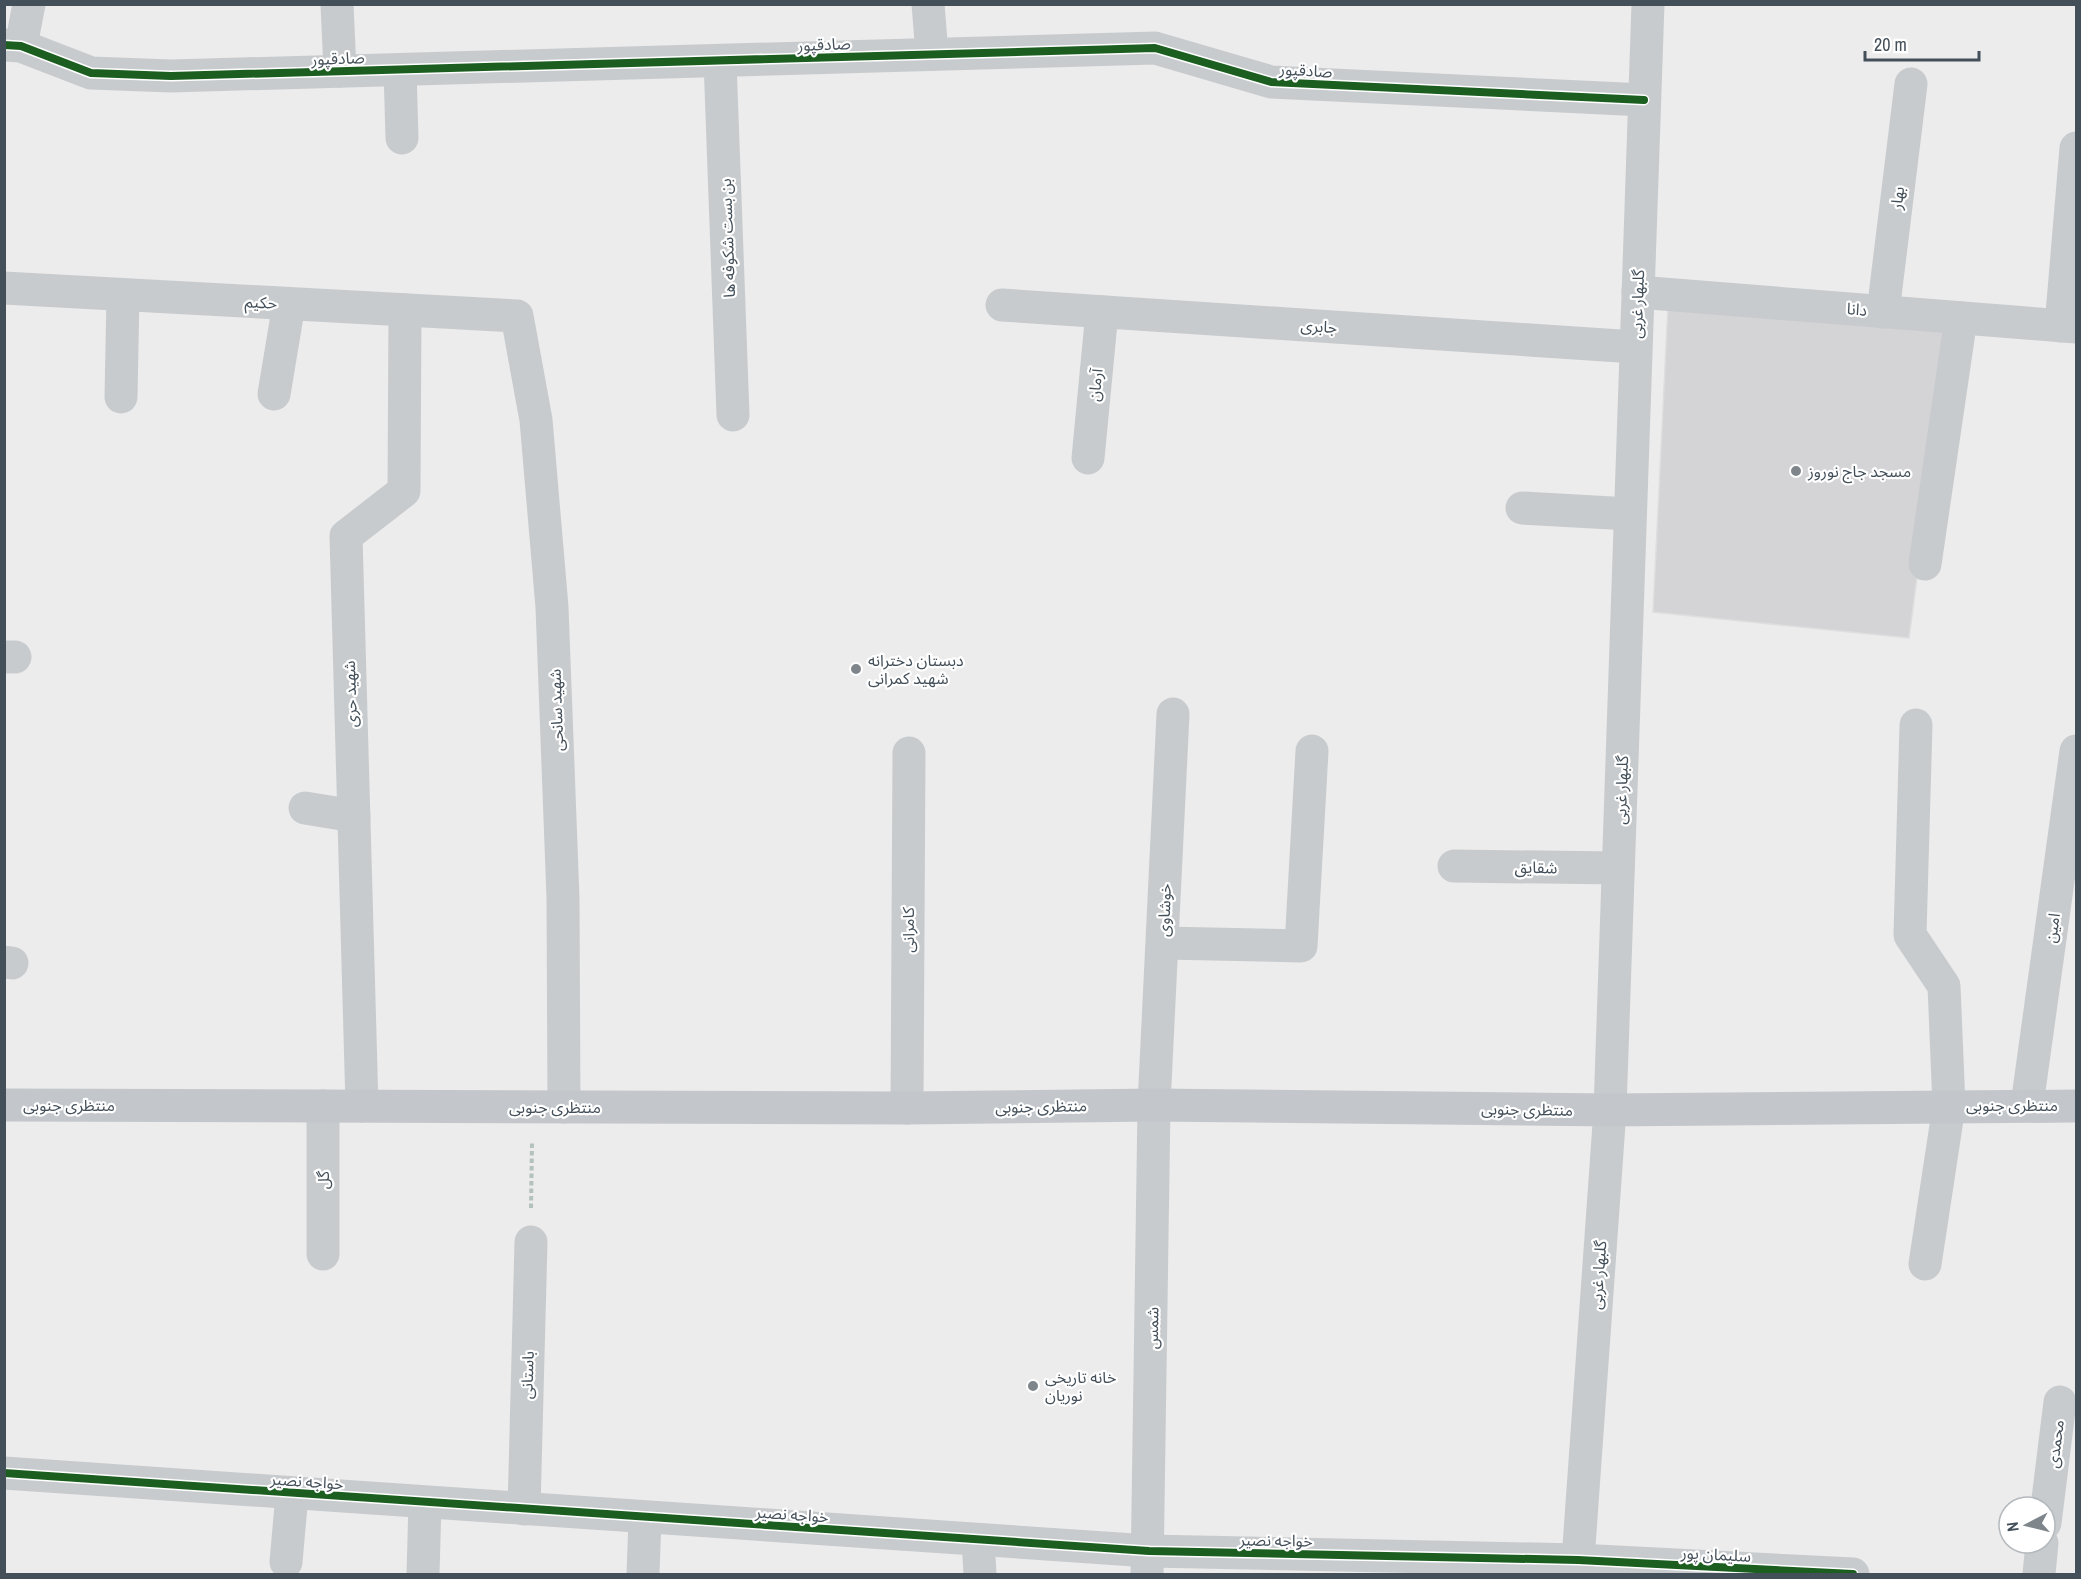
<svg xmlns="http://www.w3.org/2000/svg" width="2081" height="1579" viewBox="0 0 2081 1579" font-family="'Archivo Narrow','Noto Sans Arabic',sans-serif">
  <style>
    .building { fill: #d4d4d7; stroke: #dededf; stroke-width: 1.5 }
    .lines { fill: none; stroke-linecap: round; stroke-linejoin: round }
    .path { stroke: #b4c2bd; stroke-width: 4; stroke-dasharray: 4.5 3; stroke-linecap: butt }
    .minor { stroke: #c8cbcd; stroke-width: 33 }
    .major { stroke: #c3c7cb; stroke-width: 33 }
    .cycleway-casing { stroke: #fff; stroke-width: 11 }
    .cycleway { stroke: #1b5e20; stroke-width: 8 }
    .poi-dot { fill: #7e868c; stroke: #fff; stroke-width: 2 }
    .labels { text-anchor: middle; stroke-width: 4.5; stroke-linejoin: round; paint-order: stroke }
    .street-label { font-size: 16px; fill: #434f59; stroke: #fff }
    .poi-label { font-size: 16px; fill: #434f59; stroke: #fff; text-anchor: start }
  </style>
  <rect width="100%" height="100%" fill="#edecec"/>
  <polygon class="building" points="1668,306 1950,331 1909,638 1653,612"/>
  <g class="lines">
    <polyline class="path" points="531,1208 532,1143"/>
    <g class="minor">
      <polyline points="337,4 340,71"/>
      <polyline points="928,4 932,54"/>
      <polyline points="4,45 21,46 91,73 171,76 1155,48 1271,82 1644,100"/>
      <polyline points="21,46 29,4"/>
      <polyline points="720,61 733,415"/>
      <polyline points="400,70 402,138"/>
      <polyline points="4,288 517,316 536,420 552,607 563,898 564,1107"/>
      <polyline points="1638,292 2076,327"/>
      <polyline points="1002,305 1635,347"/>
      <polyline points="1883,312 1911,84"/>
      <polyline points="2061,326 2076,148"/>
      <polyline points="274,394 289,304"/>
      <polyline points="121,397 123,295"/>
      <polyline points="1088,458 1102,312"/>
      <polyline points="1522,508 1630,514"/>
      <polyline points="1925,564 1961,318"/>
      <polyline points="4,657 15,657"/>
      <polyline points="1916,725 1910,935 1944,986 1949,1106 1925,1264"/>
      <polyline points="305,808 354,816"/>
      <polyline points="1454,866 1618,868"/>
      <polyline points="1163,943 1301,946 1312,751"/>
      <polyline points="4,962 12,963"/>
      <polyline points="2027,1105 2076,751"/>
      <polyline points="323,1106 323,1254"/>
      <polyline points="362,1106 346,536 404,491 405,310"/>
      <polyline points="907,1108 909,753"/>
      <polyline points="4,1473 1149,1551 1578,1560 1853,1574"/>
      <polyline points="524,1509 531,1242"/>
      <polyline points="2045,1523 2060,1402"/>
      <polyline points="978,1540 980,1574"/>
      <polyline points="286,1562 292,1494"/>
      <polyline points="423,1574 425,1503"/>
      <polyline points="643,1574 645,1518"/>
      <polyline points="1147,1574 1154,1105 1173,714"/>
      <polyline points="1577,1574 1610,1110 1648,4"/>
      <polyline points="2039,1574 2042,1543"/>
    </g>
    <polyline class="major" points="4,1105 907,1108 1154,1105 1610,1110 2076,1106"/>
    <g class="cycleway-casing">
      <g id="cycleway">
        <polyline points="4,45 21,46 91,73 171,76 1155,48 1271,82 1644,100"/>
        <polyline points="4,1473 1149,1551 1578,1560 1853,1574"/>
      </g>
    </g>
    <use href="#cycleway" class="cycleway"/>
  </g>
  <g class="poi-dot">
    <circle cx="1796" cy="471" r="6"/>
    <circle cx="856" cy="669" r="6"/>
    <circle cx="1033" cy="1386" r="6"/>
  </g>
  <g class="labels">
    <g class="street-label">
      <text transform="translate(824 44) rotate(-2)" y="6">صادقپور</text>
      <text transform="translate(338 58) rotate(-2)" y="6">صادقپور</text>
      <text transform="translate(1306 70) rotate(3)" y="6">صادقپور</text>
      <text transform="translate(1897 198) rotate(-83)" y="6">بهار</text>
      <text transform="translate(727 238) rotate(-92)" y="6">بن بست شکوفه ها</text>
      <text transform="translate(261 302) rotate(3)" y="6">حکیم</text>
      <text transform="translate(1637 304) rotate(-88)" y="6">گلبهار غربی</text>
      <text transform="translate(1857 309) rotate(5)" y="6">دانا</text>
      <text transform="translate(1319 326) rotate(4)" y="6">جابری</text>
      <text transform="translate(1095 385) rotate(-84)" y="6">آرمان</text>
      <text transform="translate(350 694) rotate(-92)" y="6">شهید حری</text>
      <text transform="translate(556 710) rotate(-92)" y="6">شهید سانحی</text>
      <text transform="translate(1621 790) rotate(-88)" y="6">گلبهار غربی</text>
      <text transform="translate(1536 867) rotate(1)" y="6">شقایق</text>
      <text transform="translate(1164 910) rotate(-88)" y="6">خوشاوی</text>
      <text transform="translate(2052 928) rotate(-82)" y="6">امین</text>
      <text transform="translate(908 930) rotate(-90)" y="6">کامرانی</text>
      <text x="69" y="1111">منتظری جنوبی</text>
      <text x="2012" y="1111">منتظری جنوبی</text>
      <text transform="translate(1041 1106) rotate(-1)" y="6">منتظری جنوبی</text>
      <text x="555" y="1113">منتظری جنوبی</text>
      <text transform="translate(1527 1109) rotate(1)" y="6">منتظری جنوبی</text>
      <text transform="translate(323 1180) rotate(-90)" y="6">گل</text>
      <text transform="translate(1598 1275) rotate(-86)" y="6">گلبهار غربی</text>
      <text transform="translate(1152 1328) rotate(-89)" y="6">شمس</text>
      <text transform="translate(527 1375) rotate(-88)" y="6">باستانی</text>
      <text transform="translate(2055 1444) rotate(-83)" y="6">محمدی</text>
      <text transform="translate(307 1481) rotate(4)" y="6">خواجه نصیر</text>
      <text transform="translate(792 1514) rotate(4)" y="6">خواجه نصیر</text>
      <text transform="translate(1276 1540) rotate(1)" y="6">خواجه نصیر</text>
      <text transform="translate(1716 1554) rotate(3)" y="6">سلیمان پور</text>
    </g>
    <g class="poi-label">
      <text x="1808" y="477">مسجد جاج نوروز</text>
      <text x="868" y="666">دبستان دخترانه<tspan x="868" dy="18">شهید کمرانی</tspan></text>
      <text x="1045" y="1383">خانه تاریخی<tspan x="1045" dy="18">نوریان</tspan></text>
    </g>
  </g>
  <rect width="2081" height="1579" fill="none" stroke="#434f59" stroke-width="12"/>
  <g transform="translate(2027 1525) rotate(263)"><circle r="28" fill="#ffffff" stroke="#b4b9bd" stroke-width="1.5"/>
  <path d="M0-4.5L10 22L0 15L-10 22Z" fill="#7e868c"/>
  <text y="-9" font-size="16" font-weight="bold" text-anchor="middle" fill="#434f59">N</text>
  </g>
  <path d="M1865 51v9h114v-9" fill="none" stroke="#434f59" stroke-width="3"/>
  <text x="1874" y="51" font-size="18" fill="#434f59" stroke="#ffffff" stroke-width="4.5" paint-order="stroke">20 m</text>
</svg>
